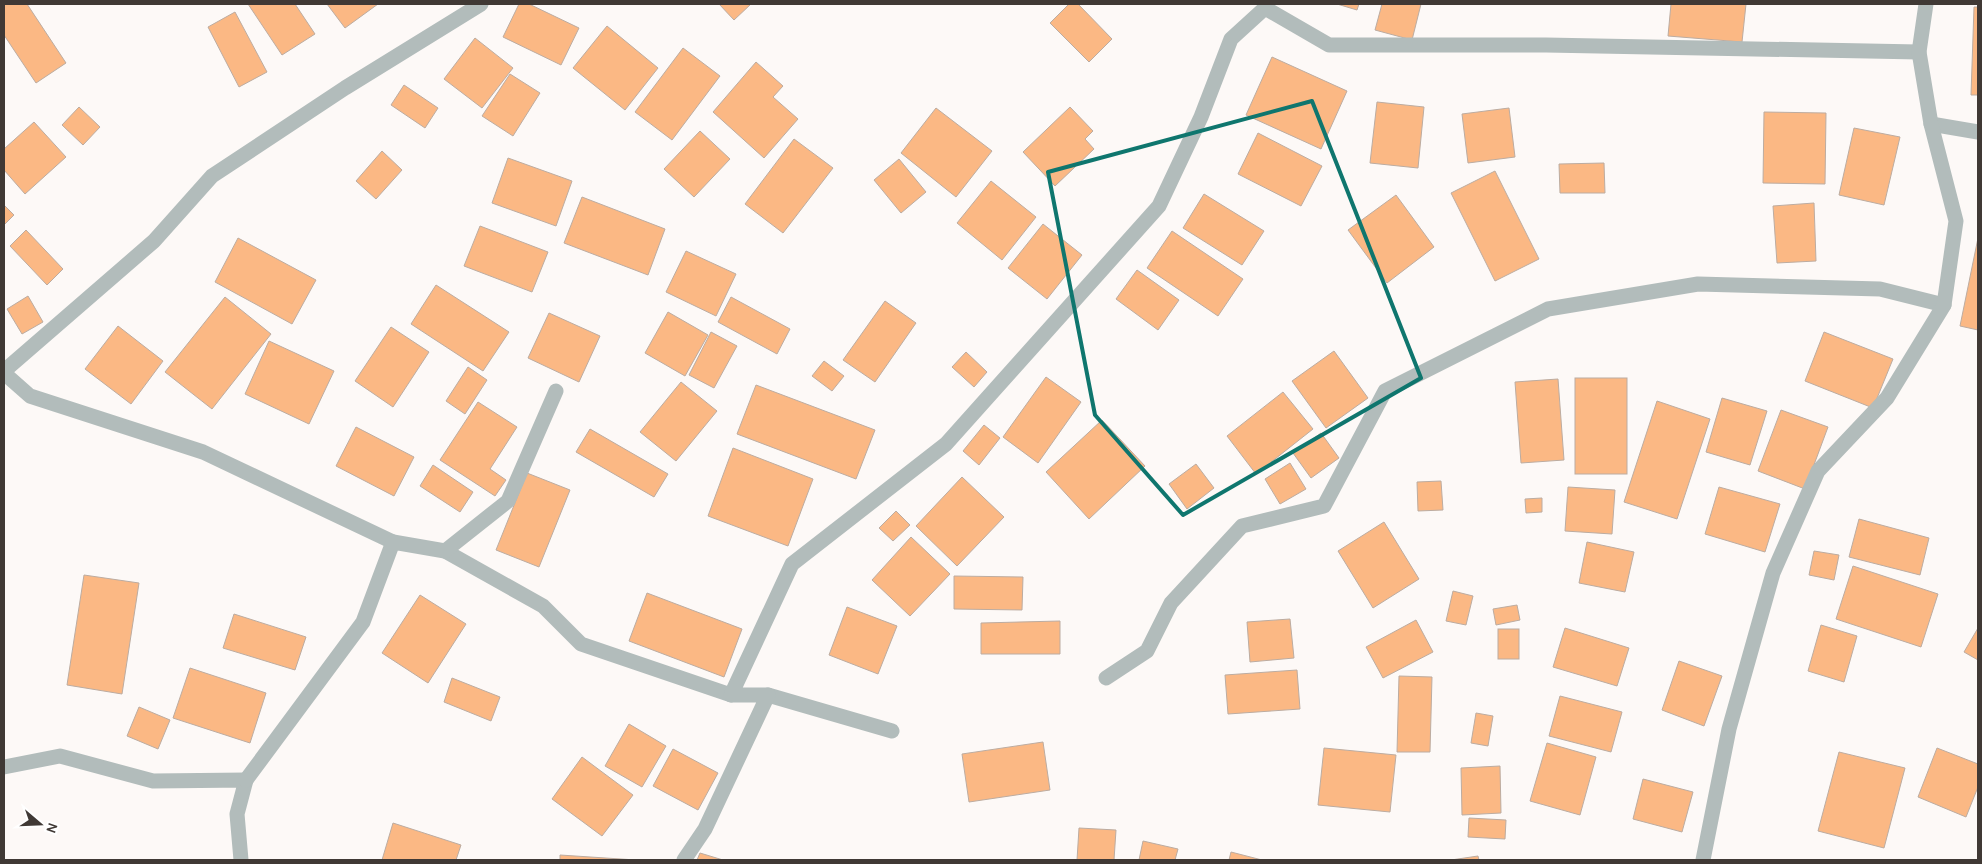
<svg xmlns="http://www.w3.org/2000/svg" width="1982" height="864" viewBox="0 0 1982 864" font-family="Karla,sans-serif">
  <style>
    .building { fill: #fbb884; stroke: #bcaca1 }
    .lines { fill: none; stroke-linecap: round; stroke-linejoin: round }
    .street { stroke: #b2bcbb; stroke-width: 15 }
    .marked { fill: none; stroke: #0f766e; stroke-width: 4; stroke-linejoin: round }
  </style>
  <rect width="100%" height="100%" fill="#fdf9f7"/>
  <g class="building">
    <polygon points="4,4 27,4 66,63 36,83 4,35"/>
    <polygon points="248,4 295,4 315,34 282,55"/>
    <polygon points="327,4 378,4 345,28"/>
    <polygon points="519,4 529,4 579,28 561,65 503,37"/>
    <polygon points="719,4 751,4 734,20"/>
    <polygon points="1069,4 1078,4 1112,39 1089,62 1050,23"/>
    <polygon points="1337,4 1359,4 1357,10"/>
    <polygon points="1382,4 1421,4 1412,40 1375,30"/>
    <polygon points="1671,4 1746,4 1742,42 1668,36"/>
    <polygon points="1974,7 1978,7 1978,95 1971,95"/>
    <polygon points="235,12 267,72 239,87 208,27"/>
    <polygon points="607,26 658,68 625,110 573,68"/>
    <polygon points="475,38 513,68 482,108 444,79"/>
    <polygon points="683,48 720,76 672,140 635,112"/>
    <polygon points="1272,57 1347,91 1321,149 1246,115"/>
    <polygon points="756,62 783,86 773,97 798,119 764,158 713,112"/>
    <polygon points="510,74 540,93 513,136 482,116"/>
    <polygon points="404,85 438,108 425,128 391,105"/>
    <polygon points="1377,102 1424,107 1418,168 1370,163"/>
    <polygon points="79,107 100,127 83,145 62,125"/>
    <polygon points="1070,107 1093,131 1085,139 1094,149 1055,186 1023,152"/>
    <polygon points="936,108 992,151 956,197 901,153"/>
    <polygon points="1509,108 1515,157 1468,163 1462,114"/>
    <polygon points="1764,112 1826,113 1825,184 1763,183"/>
    <polygon points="34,122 66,157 25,194 4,170 4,149"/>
    <polygon points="1854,128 1900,137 1884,205 1839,195"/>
    <polygon points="700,131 730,159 694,197 664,169"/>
    <polygon points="1258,133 1322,166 1301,206 1238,174"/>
    <polygon points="794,139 833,168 783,233 745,204"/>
    <polygon points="382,151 402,170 376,199 356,181"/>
    <polygon points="508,158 572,181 556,226 492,203"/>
    <polygon points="899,159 926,192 901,213 874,180"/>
    <polygon points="1604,163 1605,193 1560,193 1559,164"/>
    <polygon points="1495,171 1539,259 1495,281 1451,193"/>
    <polygon points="991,181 1036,217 1002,260 957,223"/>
    <polygon points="1204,194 1264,231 1242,265 1183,228"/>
    <polygon points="1396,195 1434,247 1387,283 1348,230"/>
    <polygon points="582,197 665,229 648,275 564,243"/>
    <polygon points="1814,203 1816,261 1777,263 1773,206"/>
    <polygon points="4,205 14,215 4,225"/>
    <polygon points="1043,224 1082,255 1047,299 1008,268"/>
    <polygon points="480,226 548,252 532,292 464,266"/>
    <polygon points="26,230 63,269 47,285 10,246"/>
    <polygon points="1172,231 1243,279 1218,316 1147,268"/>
    <polygon points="238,238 316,280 292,324 215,282"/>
    <polygon points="1978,238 1978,330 1960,326"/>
    <polygon points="686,251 736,274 716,316 666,292"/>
    <polygon points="1137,270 1179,300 1158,330 1116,299"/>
    <polygon points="436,285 509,332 483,371 411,324"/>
    <polygon points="28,296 43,322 22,334 7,309"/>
    <polygon points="225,297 271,334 212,409 165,372"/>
    <polygon points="731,297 790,329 777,354 718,322"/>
    <polygon points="885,301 916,323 875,382 843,360"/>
    <polygon points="668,312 708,335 685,376 645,353"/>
    <polygon points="549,313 600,336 579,382 528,358"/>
    <polygon points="118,326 163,361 131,404 85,369"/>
    <polygon points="391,327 429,352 393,407 355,381"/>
    <polygon points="711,332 737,346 714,388 689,375"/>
    <polygon points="1824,332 1893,359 1873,408 1805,381"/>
    <polygon points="269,341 334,371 309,424 245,394"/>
    <polygon points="1334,351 1368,398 1326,428 1292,381"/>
    <polygon points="966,352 987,372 974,387 952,367"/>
    <polygon points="824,361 844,376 832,391 812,376"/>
    <polygon points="468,367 487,380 465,414 446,401"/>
    <polygon points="1046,377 1081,402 1038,463 1003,437"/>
    <rect x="1575" y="378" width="52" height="96"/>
    <polygon points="1558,379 1564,460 1521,463 1515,382"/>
    <polygon points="681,382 717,411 676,461 640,432"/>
    <polygon points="756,385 875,430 856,479 737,434"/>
    <polygon points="1283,392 1313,429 1256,474 1227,436"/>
    <polygon points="1722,398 1767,411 1750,465 1706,452"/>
    <polygon points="1657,401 1710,419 1677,519 1624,502"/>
    <polygon points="478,402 517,427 490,469 506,480 495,496 440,460"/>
    <polygon points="1781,410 1828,427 1805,489 1758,471"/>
    <polygon points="1102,420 1145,466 1089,519 1046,472"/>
    <polygon points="984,425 1000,438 979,465 963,451"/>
    <polygon points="356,427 414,457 394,496 336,466"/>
    <polygon points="590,429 668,474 654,497 576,452"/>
    <polygon points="1321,433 1339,458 1311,478 1293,453"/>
    <polygon points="733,448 813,479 788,546 708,516"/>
    <polygon points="1290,463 1306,489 1280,504 1265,479"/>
    <polygon points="1196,464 1214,488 1187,509 1169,484"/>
    <polygon points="433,465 473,492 460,512 420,486"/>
    <polygon points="527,473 570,490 539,567 496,550"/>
    <polygon points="962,477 1004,517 957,566 916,526"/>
    <polygon points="1441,481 1443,510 1418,511 1417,482"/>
    <polygon points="1568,487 1615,490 1612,534 1565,531"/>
    <polygon points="1719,487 1780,504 1765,552 1705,534"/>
    <polygon points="1542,498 1542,512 1526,513 1525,499"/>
    <polygon points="896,511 910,525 893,541 879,528"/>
    <polygon points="1859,519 1929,538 1920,575 1849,557"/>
    <polygon points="1384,522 1419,579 1373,608 1338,551"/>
    <polygon points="911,537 950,574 910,616 872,580"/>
    <polygon points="1587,542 1634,552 1625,592 1579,583"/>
    <polygon points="1814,551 1839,555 1834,580 1809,575"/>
    <polygon points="1853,566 1938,594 1921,647 1836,619"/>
    <polygon points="84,575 139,583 122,694 67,685"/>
    <polygon points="954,576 1023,577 1022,610 954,609"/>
    <polygon points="1453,591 1473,596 1466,625 1446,621"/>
    <polygon points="647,593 742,629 724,677 629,641"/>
    <polygon points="420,595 466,624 428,683 382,653"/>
    <polygon points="1517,605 1520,620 1496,625 1493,609"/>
    <polygon points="847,607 897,626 878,674 829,655"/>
    <polygon points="234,614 306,637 295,670 223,648"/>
    <polygon points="1290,619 1294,658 1250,662 1247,622"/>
    <polygon points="1416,620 1433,652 1383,678 1366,647"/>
    <polygon points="1060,621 1060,654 981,654 981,623"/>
    <polygon points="1821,625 1857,636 1844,682 1808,671"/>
    <polygon points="1565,628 1629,648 1617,686 1553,667"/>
    <polygon points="1978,628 1978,660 1964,652"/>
    <rect x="1498" y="629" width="21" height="30"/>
    <polygon points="1679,661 1722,676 1704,726 1662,710"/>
    <polygon points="190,668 266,693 250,743 173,718"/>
    <polygon points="1297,670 1300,709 1228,714 1225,675"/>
    <polygon points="1399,676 1432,677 1430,752 1397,752"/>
    <polygon points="452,678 500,697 491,721 444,702"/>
    <polygon points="1560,696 1622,712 1611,752 1549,736"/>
    <polygon points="139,707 170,720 158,749 127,736"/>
    <polygon points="1476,713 1493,716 1488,746 1471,743"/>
    <polygon points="629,724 666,746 642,787 605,766"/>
    <polygon points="1043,742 1050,790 969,802 962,754"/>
    <polygon points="1547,743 1596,757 1580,815 1530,801"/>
    <polygon points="1324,748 1396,755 1390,812 1318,805"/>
    <polygon points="1937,748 1978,764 1978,787 1966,817 1918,797"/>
    <polygon points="673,749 718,773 698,810 653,786"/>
    <polygon points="1839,752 1905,768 1884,848 1818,831"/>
    <polygon points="582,757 633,795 602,836 552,799"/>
    <polygon points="1500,766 1501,813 1462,815 1461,768"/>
    <polygon points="1643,779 1693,792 1682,832 1633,819"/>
    <polygon points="1469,818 1506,820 1505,839 1468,837"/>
    <polygon points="393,823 461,845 456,860 382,860"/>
    <polygon points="1079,828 1116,830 1114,860 1077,860"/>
    <polygon points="1143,841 1178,849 1175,860 1139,860"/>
    <polygon points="1231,852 1262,860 1229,860"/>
    <polygon points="700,853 723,860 697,860"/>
    <polygon points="560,855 636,860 560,860"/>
    <polygon points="1478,856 1479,860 1451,860"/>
  </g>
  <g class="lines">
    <g class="street">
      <polyline points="1931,124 1978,132"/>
      <polyline points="4,371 154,241 212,176 345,88 481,4"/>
      <polyline points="4,373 30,396 203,452 393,542"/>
      <polyline points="445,551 543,606 581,644 731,695"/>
      <polyline points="1106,678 1147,651 1171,603 1242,526 1324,506 1385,391 1548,309 1698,284 1880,289 1944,305"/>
      <polyline points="768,695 892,731"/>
      <polyline points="4,767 60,756 153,781 246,780 237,814 241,860"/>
      <polyline points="246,780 363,622 393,542 445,551 508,501 556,391"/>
      <polyline points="684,860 705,829 768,695 731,695 792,564 946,444 1159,206 1201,117 1231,39 1265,8 1329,45 1546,45 1919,52"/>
      <polyline points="1703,860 1729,729 1773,573 1818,471 1887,398 1944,305 1956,221 1931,124 1919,52 1926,4"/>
    </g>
  </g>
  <path class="marked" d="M1312,101L1421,378L1183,515L1095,415L1048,172Z"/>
  <rect width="1982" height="864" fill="none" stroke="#403935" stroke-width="10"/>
  <g transform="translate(40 824) rotate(109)" stroke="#ffffff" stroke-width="4" paint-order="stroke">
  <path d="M0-4L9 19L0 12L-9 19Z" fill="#403935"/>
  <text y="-8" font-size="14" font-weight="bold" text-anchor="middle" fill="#403935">N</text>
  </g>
</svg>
